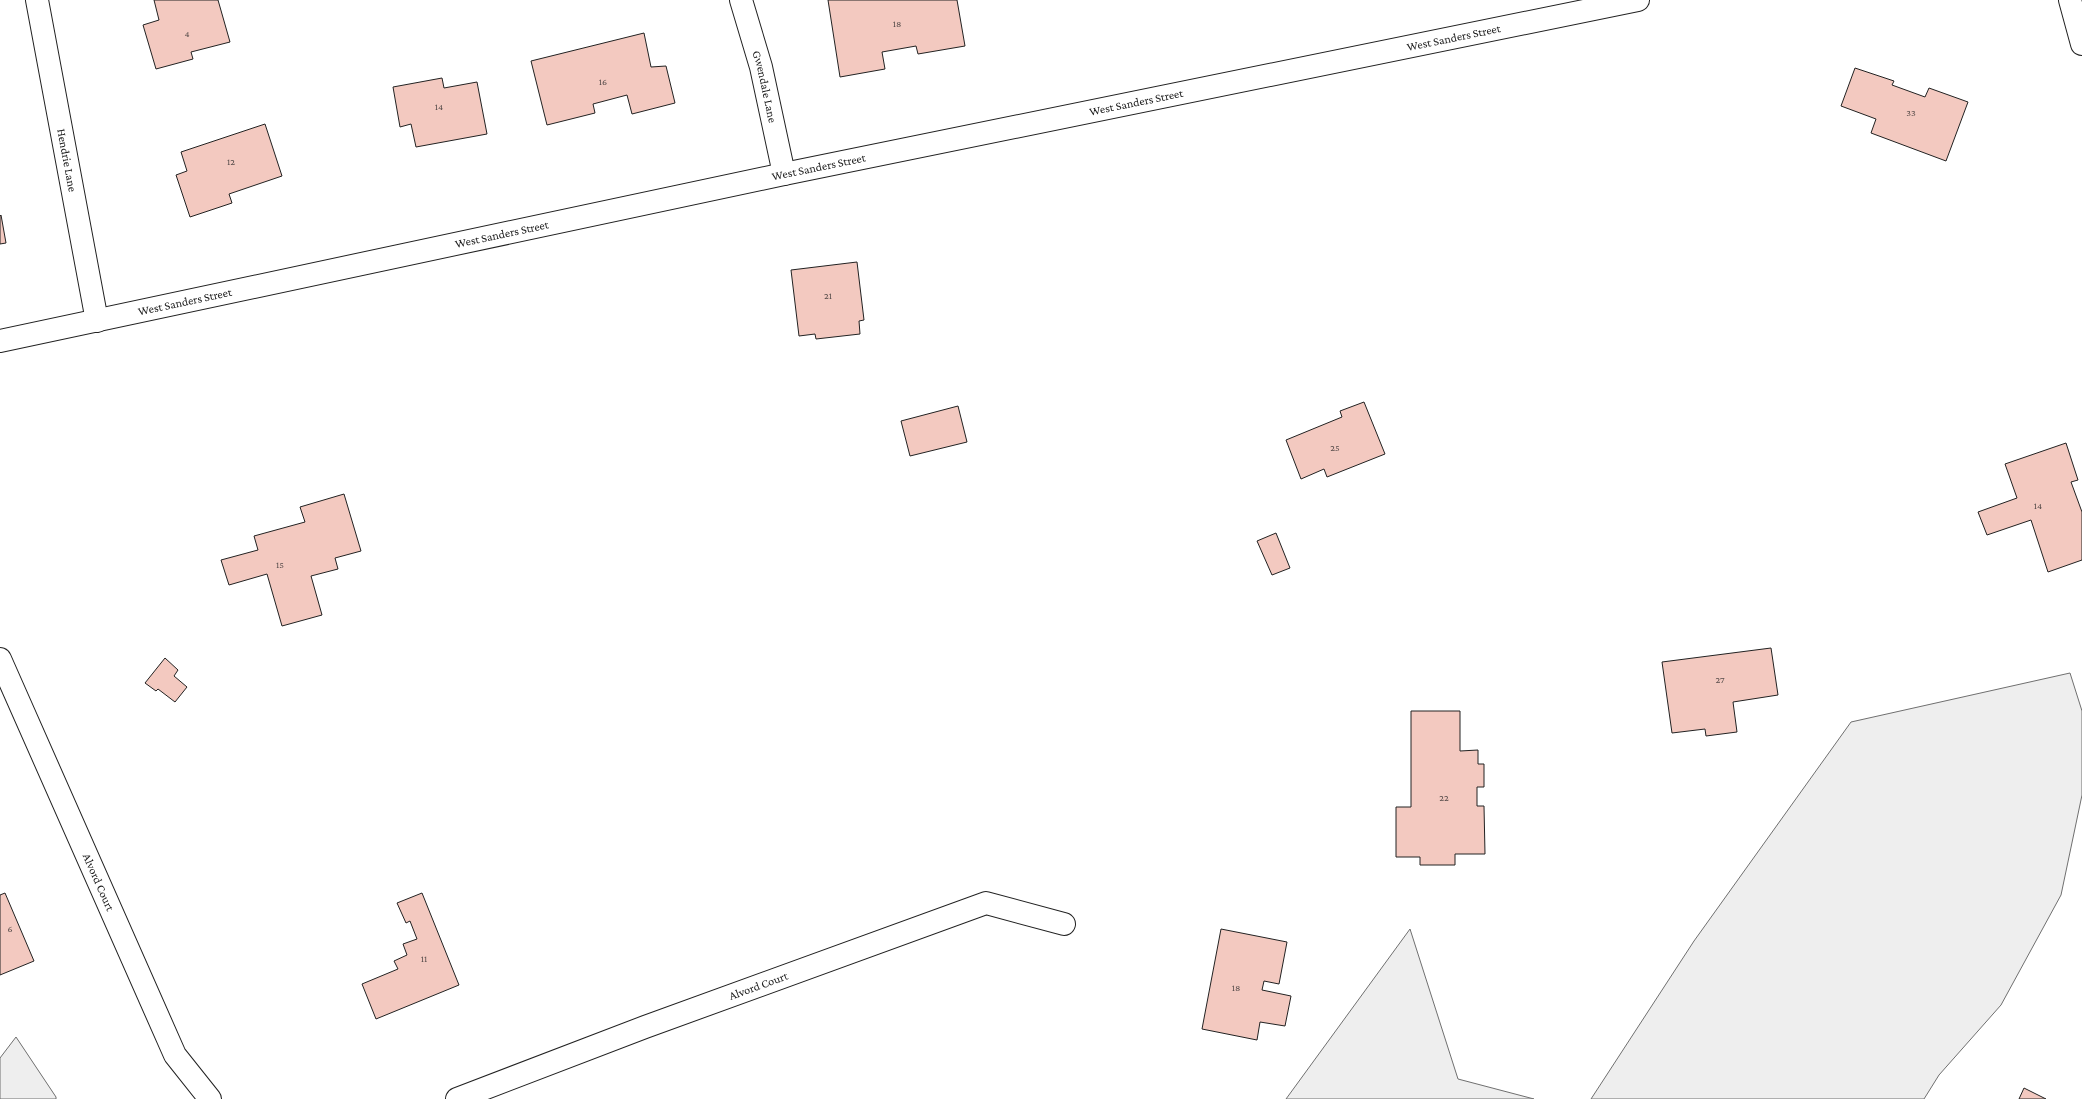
<svg xmlns="http://www.w3.org/2000/svg" width="2082" height="1099" viewBox="0 0 2082 1099" font-family="'Crimson Pro',serif">
  <style>
    .green { fill: #eee; stroke: #6f6f6f }
    .building { fill: #f3c9c0; stroke: #222 }
    .lines { fill: none; stroke-linecap: round; stroke-linejoin: round }
    .street-casing { stroke: #222; stroke-width: 24 }
    .street { stroke: #fff; stroke-width: 22 }
    .labels { text-anchor: middle; stroke-width: 3; stroke-linejoin: round; paint-order: stroke }
    .number-label { font-size: 10px; fill: #564c4a }
    .street-label { font-size: 12px; fill: #222; stroke: #fff }
  </style>
  <rect width="100%" height="100%" fill="#fff"/>
  <g class="green">
    <polygon points="2070,673 2082,711 2082,795 2061,895 2001,1005 1939,1075 1924,1099 1591,1099 1694,941 1851,722"/>
    <polygon points="1410,929 1458,1079 1534,1099 1286,1099"/>
    <polygon points="16,1037 56,1097 56,1099 0,1099 0,1058"/>
  </g>
  <g class="building">
    <polygon points="154,0 218,0 230,42 191,52 193,59 156,69 143,25 159,20"/>
    <polygon points="828,0 957,0 965,46 918,54 916,46 882,52 885,69 840,77"/>
    <polygon points="644,33 651,67 666,66 675,103 632,114 627,95 593,104 595,113 547,125 531,61"/>
    <polygon points="1855,68 1894,81 1892,85 1925,97 1929,88 1968,102 1946,161 1871,133 1876,119 1841,106"/>
    <polygon points="442,78 444,88 477,82 487,134 416,147 411,124 400,127 393,87"/>
    <polygon points="265,124 282,176 229,194 232,203 190,217 176,175 187,171 181,152"/>
    <polygon points="1,215 6,243 0,244 0,216"/>
    <polygon points="857,262 864,320 859,321 860,334 816,339 815,334 799,336 791,270"/>
    <polygon points="1364,402 1385,454 1327,477 1324,469 1301,479 1286,440 1342,417 1340,411"/>
    <polygon points="958,406 967,442 910,456 901,421"/>
    <polygon points="2066,443 2078,480 2071,482 2082,512 2082,560 2048,572 2031,520 1987,535 1978,512 2017,498 2005,464"/>
    <polygon points="344,494 361,551 335,558 338,569 311,576 322,615 282,626 267,574 229,585 221,560 258,550 254,536 305,522 300,507"/>
    <polygon points="1276,533 1290,568 1272,575 1257,541"/>
    <polygon points="1771,648 1778,695 1733,702 1737,732 1706,736 1705,729 1672,733 1662,662"/>
    <polygon points="165,658 178,670 174,676 187,687 175,702 158,689 156,691 145,683"/>
    <polygon points="1411,711 1460,711 1460,751 1478,750 1478,764 1484,764 1484,787 1477,787 1477,806 1484,806 1485,854 1455,854 1455,865 1420,865 1420,857 1396,857 1396,807 1411,807"/>
    <polygon points="5,893 34,961 0,975 0,895"/>
    <polygon points="422,893 459,985 376,1019 362,984 398,969 394,961 407,955 403,944 417,939 410,921 406,923 397,903"/>
    <polygon points="1221,929 1287,942 1279,984 1264,981 1262,990 1291,996 1285,1026 1260,1022 1257,1040 1202,1029"/>
    <polygon points="2024,1088 2046,1099 2019,1099"/>
  </g>
  <g class="lines">
    <g class="street-casing">
      <g id="street">
        <path id="s1" d="M37,0L97,321"/>
        <path id="s2" d="M741,0L761,67L784,174"/>
        <polyline points="2070,0 2082,44"/>
        <path id="s3" d="M0,341L784,174L1638,0"/>
        <path id="s4" d="M0,659L175,1055L210,1099"/>
        <path id="s5" d="M457,1099L645,1027L986,903L1064,924"/>
      </g>
    </g>
    <use href="#street" class="street"/>
  </g>
  <g class="labels">
    <g class="number-label">
      <text x="897" y="27">18</text>
      <text x="187" y="37">4</text>
      <text x="603" y="85">16</text>
      <text x="439" y="110">14</text>
      <text x="1911" y="116">33</text>
      <text x="231" y="165">12</text>
      <text x="828" y="299">21</text>
      <text x="1335" y="451">25</text>
      <text x="2038" y="509">14</text>
      <text x="280" y="568">15</text>
      <text x="1720" y="683">27</text>
      <text x="1444" y="801">22</text>
      <text x="10" y="932">6</text>
      <text x="424" y="962">11</text>
      <text x="1236" y="991">18</text>
    </g>
    <g class="street-label">
      <text dy="4" stroke="none"><textPath href="#s3" startOffset="1485">West Sanders Street</textPath></text>
      <text dy="4" stroke="none"><textPath href="#s2" startOffset="90">Gwendale Lane</textPath></text>
      <text dy="4" stroke="none"><textPath href="#s3" startOffset="1161">West Sanders Street</textPath></text>
      <text dy="4" stroke="none"><textPath href="#s1" startOffset="163">Hendrie Lane</textPath></text>
      <text dy="4" stroke="none"><textPath href="#s3" startOffset="837">West Sanders Street</textPath></text>
      <text dy="4" stroke="none"><textPath href="#s3" startOffset="513">West Sanders Street</textPath></text>
      <text dy="4" stroke="none"><textPath href="#s3" startOffset="189">West Sanders Street</textPath></text>
      <text dy="4" stroke="none"><textPath href="#s4" startOffset="244">Alvord Court</textPath></text>
      <text dy="4" stroke="none"><textPath href="#s5" startOffset="322">Alvord Court</textPath></text>
    </g>
  </g>
</svg>
